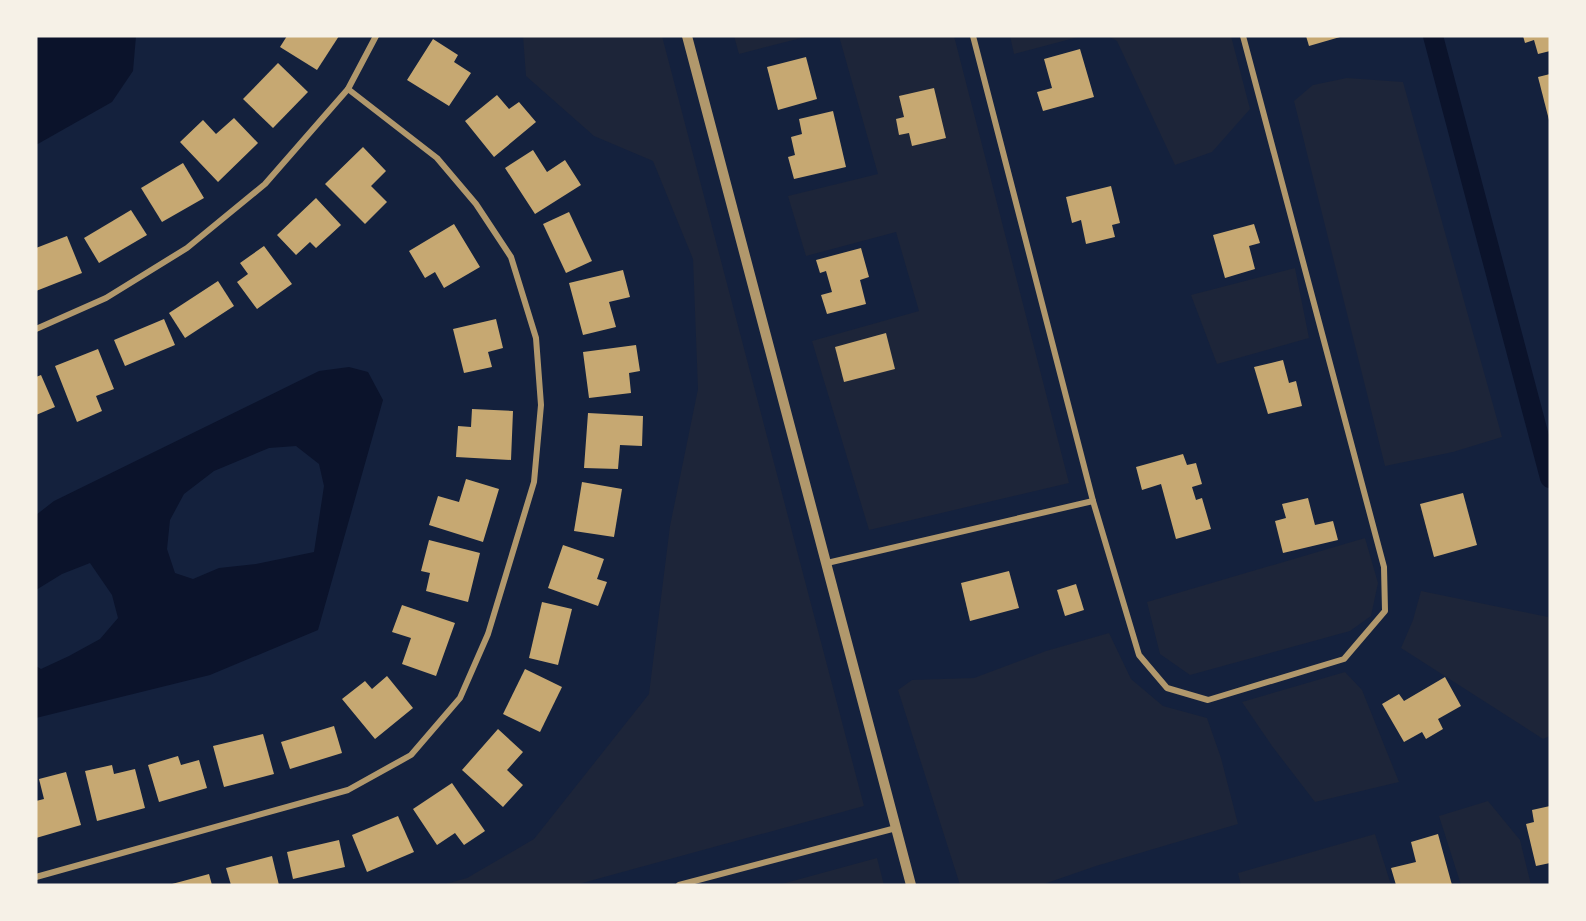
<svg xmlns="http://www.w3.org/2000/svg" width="1586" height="921" viewBox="0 0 1586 921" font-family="Arial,sans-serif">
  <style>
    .green { fill: #1d2539 }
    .water { fill: #0b132b; fill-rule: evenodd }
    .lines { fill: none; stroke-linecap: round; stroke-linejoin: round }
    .canal { stroke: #0b132b; stroke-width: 20 }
    .building { fill: #c6a872 }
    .minor { stroke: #b1986c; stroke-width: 6 }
    .tertiary { stroke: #b1986c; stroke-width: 10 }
  </style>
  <rect width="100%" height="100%" fill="#14213d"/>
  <g class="green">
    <polygon points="523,36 662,36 864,806 575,885 442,885 467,878 534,839 649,694 670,526 698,389 693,259 653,161 594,136 526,76"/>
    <polygon points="734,36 809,36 739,54"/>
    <polygon points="839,36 954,36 1069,483 869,530 812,341 919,311 896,232 806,256 788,196 878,174"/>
    <polygon points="1010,36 1082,36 1014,54"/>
    <polygon points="1108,36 1231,36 1250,109 1212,152 1175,165 1117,41"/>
    <polygon points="1347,78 1403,82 1502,437 1453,452 1385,466 1294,101 1313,85"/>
    <polygon points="1295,268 1309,338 1217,364 1191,295"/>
    <polygon points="1365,538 1378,583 1371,616 1350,631 1190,675 1160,654 1147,602"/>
    <polygon points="1421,591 1548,617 1550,624 1550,736 1543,739 1401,648 1413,620"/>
    <polygon points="1109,633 1131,679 1163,706 1207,718 1221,758 1238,824 1096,866 1041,885 960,885 898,690 912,680 974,678 1046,651"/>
    <polygon points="1345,672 1362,690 1399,782 1315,802 1272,746 1242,702"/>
    <polygon points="1488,801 1520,840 1531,885 1461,885 1439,816"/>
    <polygon points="1375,834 1391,885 1241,885 1238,873"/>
    <polygon points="877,858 884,885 778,885"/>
  </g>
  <g class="water">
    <polygon points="36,36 136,36 133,71 112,102 36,145"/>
    <path d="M349,367L368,372L383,400L318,630L210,675L36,718V666L41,669L69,656L100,639L118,618L112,595L90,563L62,574L36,590V515L54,501L319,371ZM296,446L319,464L324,486L314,552L256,564L219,568L193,579L175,573L167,549L170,520L184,494L214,471L269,448Z"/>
  </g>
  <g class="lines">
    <polyline class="canal" points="1433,36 1550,478"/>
  </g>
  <g class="building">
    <polygon points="287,36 339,36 317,70 280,47"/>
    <polygon points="1306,36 1340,36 1340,37 1309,46"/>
    <polygon points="1523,36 1550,36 1550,51 1538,54 1534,40 1525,43"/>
    <polygon points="433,39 458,55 454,62 471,73 449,106 407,80"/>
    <polygon points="1080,49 1094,97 1043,111 1037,92 1052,88 1044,59"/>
    <polygon points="806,57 817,99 778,110 767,67"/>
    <polygon points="278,63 308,92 273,128 243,99"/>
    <polygon points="1550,74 1550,120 1549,120 1538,77"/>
    <polygon points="934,88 946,138 912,146 909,133 899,135 896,119 904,117 899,96"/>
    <polygon points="497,95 509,109 519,102 536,122 494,157 465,121"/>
    <polygon points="833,111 846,167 794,179 788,157 795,155 791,137 802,134 799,119"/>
    <polygon points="234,118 258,143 218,182 180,142 203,120 216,134"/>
    <polygon points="363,147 386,171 371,186 387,202 365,224 325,184"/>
    <polygon points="533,150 547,172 565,160 581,185 535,214 505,168"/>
    <polygon points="183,163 204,198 162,222 141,188"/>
    <polygon points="1111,186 1120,223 1112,225 1115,237 1086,244 1081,220 1072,223 1066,197"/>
    <polygon points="316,198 341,225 316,248 310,242 296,255 277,235"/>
    <polygon points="131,210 147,235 99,263 84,238"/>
    <polygon points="569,212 592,261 566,273 543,224"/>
    <polygon points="454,224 480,267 444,288 435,272 425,278 409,251"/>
    <polygon points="1254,224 1260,243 1249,246 1255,269 1225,278 1213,235"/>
    <polygon points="67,236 82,273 36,291 36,248"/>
    <polygon points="264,246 292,284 257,309 237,282 248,274 240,263"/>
    <polygon points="861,248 869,277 860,280 866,304 827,314 821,295 832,292 826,271 820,273 816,260"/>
    <polygon points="623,270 630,297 609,302 616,327 583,335 569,283"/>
    <polygon points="218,281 234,306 185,338 169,313"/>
    <polygon points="164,319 175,345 125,366 114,340"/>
    <polygon points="496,319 503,348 488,352 492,367 464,373 453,329"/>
    <polygon points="886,333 895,369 844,382 835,347"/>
    <polygon points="636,345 640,371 629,373 631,393 589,398 583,352"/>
    <polygon points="98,349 114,389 96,396 102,411 77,422 55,366"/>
    <polygon points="1283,360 1289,383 1296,381 1302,406 1268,414 1254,367"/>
    <polygon points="41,375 55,407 36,415 36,377"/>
    <polygon points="472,409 513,411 511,460 456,457 458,426 471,427"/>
    <polygon points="588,413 643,416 642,446 620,445 618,469 584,468"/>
    <polygon points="1183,454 1187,465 1196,463 1202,484 1192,487 1196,500 1202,498 1211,529 1176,539 1161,484 1142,490 1136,467"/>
    <polygon points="466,479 499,489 483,542 429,525 438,496 459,502"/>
    <polygon points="582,482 622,489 614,537 574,531"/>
    <polygon points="1463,493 1477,545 1434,557 1420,504"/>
    <polygon points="1308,498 1315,525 1333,521 1338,540 1283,553 1275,521 1286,518 1282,504"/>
    <polygon points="429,540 480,553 468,602 426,591 430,573 421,571"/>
    <polygon points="563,545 604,559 597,579 607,582 598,606 548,588"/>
    <polygon points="1009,571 1019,608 970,621 961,583"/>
    <polygon points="1076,584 1084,610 1065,616 1057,590"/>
    <polygon points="542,602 572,609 558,665 529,658"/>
    <polygon points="402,605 455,623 436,676 402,664 411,638 392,632"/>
    <polygon points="525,669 562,687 540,732 503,714"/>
    <polygon points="387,676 413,708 375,739 342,699 365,681 372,689"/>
    <polygon points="1445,677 1461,706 1438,719 1443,729 1426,739 1422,732 1404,742 1382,704 1399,694 1404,701"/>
    <polygon points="334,726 342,753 290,769 281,742"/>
    <polygon points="498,729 523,752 507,770 523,785 503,807 462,770"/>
    <polygon points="263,734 274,774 224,787 213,746"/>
    <polygon points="178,756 181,765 199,760 207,788 159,802 148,765"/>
    <polygon points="112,765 114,774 135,769 145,808 97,821 85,771"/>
    <polygon points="66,772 81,825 36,838 36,801 44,799 39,779"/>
    <polygon points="452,783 485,831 464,845 455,833 437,845 413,809"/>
    <polygon points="1550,806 1550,863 1536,866 1526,824 1534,822 1532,810"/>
    <polygon points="398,816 414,852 367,872 352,835"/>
    <polygon points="1438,834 1452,885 1396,885 1391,868 1416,862 1411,842"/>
    <polygon points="339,840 345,867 293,879 287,852"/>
    <polygon points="272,856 279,885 231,885 226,868"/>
    <polygon points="209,874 212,885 172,885 172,884"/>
  </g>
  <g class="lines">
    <g class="minor">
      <polyline points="973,36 1093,501 1139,655 1167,688 1208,700 1344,659 1385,611 1384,567 1243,36"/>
      <polyline points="36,329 106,298 187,248 265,184 348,89 376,36"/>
      <polyline points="827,563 1093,501"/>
      <polyline points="36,877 348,790 411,755 460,698 488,634 534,482 541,405 536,338 511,257 476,204 437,158 348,89"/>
      <polyline points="679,885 896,828"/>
    </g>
    <polyline class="tertiary" points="687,36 911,885"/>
  </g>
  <rect width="1586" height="921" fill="none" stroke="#f6f1e7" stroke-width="75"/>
</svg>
